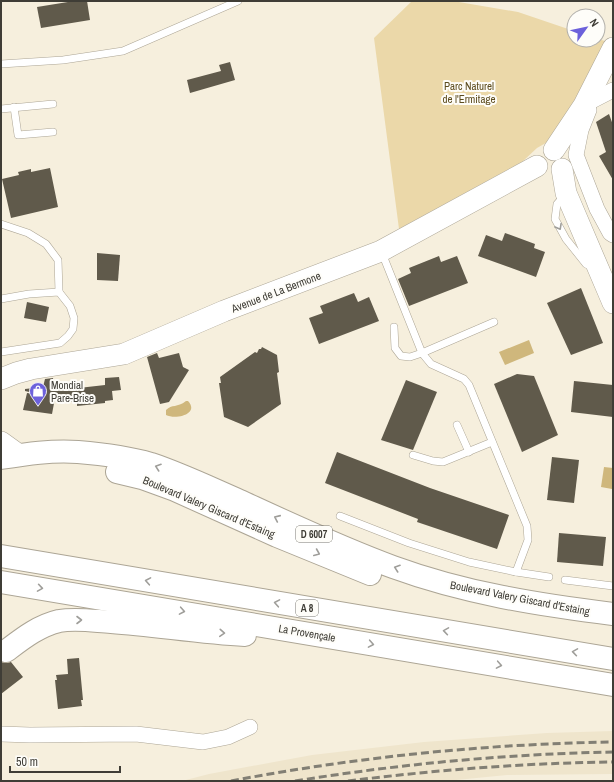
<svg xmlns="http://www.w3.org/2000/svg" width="614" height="782" viewBox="0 0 614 782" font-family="'Archivo Narrow',sans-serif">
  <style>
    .built { fill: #efe5cc }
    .green { fill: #ebd8a9 }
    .water { fill: #cfb77c }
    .building { fill: #605a4b }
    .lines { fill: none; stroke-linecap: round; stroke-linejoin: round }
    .lane-casing { stroke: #aca595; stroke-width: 8 }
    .street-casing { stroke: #aca595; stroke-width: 16 }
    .secondary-casing { stroke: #aca595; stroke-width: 22 }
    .primary-casing { stroke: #aca595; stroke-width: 24 }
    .highway-casing { stroke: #aca595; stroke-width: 24 }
    .lane { stroke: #fff; stroke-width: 7 }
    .street { stroke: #fff; stroke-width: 15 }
    .secondary { stroke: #fff; stroke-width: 21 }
    .primary { stroke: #fff; stroke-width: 22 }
    .highway { stroke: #fff; stroke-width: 22 }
    .rail { stroke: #827f74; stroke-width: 3; stroke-dasharray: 8 4; stroke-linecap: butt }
    .oneway { stroke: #9f9e9a }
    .labels { text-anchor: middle; stroke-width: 4; stroke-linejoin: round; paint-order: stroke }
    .shield { fill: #fefdf9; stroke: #787770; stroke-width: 1 }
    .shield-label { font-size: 10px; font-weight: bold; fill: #3f3d36 }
    .park-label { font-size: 11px; fill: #5c4b1d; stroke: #fefdf9 }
    .street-label { font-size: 11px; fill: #3f3d36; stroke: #fefdf9 }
    .poi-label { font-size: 11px; fill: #3f3d36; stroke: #fefdf9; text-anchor: start }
  </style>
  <rect width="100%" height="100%" fill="#f6efdd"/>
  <polygon class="built" points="613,731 613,774 507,775 446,781 182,781 209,774 312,755 424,742 547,733"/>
  <polygon class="green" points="412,1 453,1 518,12 574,31 574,40 598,39 605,41 584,91 551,140 537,148 522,162 399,229 374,38"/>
  <g class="water">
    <polygon points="529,340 534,353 505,365 499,352"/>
    <path d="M186,401H188C200,414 176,420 166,415V410C172,404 177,408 186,401Z"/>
    <polygon points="604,467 613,468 612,489 601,487"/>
  </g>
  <g class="building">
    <polygon points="74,1 87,1 90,20 41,28 37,7"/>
    <polygon points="230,62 235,80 190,93 187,80 221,71 219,65"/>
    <polygon points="609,114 613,125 613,180 599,156 606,152 596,122"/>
    <polygon points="50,168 58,207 11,218 2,179 19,175 18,172 31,169 31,172"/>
    <polygon points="505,233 535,244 534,248 545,252 536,277 478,256 486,235 502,241"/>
    <polygon points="97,253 120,255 118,281 97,280"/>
    <polygon points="439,256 441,262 457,256 468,283 409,306 398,279 411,273 409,268"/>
    <polygon points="581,288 603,343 571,355 547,303"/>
    <polygon points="354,293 358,302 369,297 379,321 319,344 309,318 323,313 320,306"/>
    <polygon points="27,302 49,307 46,322 24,318"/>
    <polygon points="262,347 277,355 279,372 277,373 281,404 248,427 224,417 219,383 221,383 220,377 255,352 257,353 259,349 261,349"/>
    <polygon points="157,353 159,358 179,353 183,367 189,370 169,402 160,404 147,357"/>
    <polygon points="517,374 534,376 558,435 522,452 494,384"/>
    <polygon points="119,377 121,390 112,391 113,400 105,401 105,403 77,406 77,403 55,398 52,414 23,410 27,393 42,395 25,391 25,389 43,387 45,379 53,378 54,386 61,385 61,390 105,385 105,378"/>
    <polygon points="406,380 437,392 413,450 381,440"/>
    <polygon points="574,381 613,385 613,417 571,412"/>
    <polygon points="337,452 430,488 509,515 497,549 417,522 418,519 325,483"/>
    <polygon points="552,457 579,460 574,503 547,500"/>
    <polygon points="559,533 606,537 603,566 557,562"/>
    <polygon points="79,658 83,700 81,700 82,706 58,709 55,680 57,680 56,675 68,674 67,659"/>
    <polygon points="1,662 7,663 11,662 23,677 1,694"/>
  </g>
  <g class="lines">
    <g class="lane-casing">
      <g id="lane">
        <polyline points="1,64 63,60 123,51 238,1"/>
        <polyline points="14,107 18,135 53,132"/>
        <polyline points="1,109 53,104"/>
        <polyline points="564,196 557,204 555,219 566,239 586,264 590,266"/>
        <polyline points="1,224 28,233 46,244 58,260 59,292"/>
        <polyline points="1,299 29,294 59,292 70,306 74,318 73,329 68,336 60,343 1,352"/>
        <polyline points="394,327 395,348 401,356 410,357 422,353 494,322"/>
        <polyline points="457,425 469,452"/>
        <polyline points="413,455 433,461 443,462 492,442"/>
        <polyline points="340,516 409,543 469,562 516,572 528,540 527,526 469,385 464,379 431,364 422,353 382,253"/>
        <polyline points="516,572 549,577"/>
        <polyline points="565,580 613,586"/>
      </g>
    </g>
    <g class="street-casing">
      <g id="street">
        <polyline points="584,105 613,90"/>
        <polyline points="589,110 581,130 576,155 597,209 610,233 613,235"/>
        <polyline points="1,734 30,735 136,734 203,742 228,737 250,727"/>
      </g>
    </g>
    <g class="secondary-casing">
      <g id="secondary">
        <polyline points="554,150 584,105 613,48"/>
        <polyline points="562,169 566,193 613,303"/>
        <polyline points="1,379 16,373 31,369 124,354 224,311 381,251 537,166"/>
        <polyline points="1,442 19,455"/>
      </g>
    </g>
    <g class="primary-casing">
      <g id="primary">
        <path d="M1,458C26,454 52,450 78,452C102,454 127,457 151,464C181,474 210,488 240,501C290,524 341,548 393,567C464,593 539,605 613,614"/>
        <polyline points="117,472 142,478 175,490 277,536 370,574"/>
      </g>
    </g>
    <g class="highway-casing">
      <g id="highway">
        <polyline points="1,556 613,659"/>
        <polyline points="1,582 613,685"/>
        <path d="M6,651C22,639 38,626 59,621C76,618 94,621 111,622C156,625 200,633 245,635"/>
      </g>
    </g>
    <use href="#lane" class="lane"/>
    <use href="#street" class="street"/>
    <use href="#secondary" class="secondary"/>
    <use href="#primary" class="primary"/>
    <use href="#highway" class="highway"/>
    <g class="rail">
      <path d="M231,781C357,757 485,744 613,742"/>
      <path d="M295,781C401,764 506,754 613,752"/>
      <path d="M348,781C436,770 524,763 613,762"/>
    </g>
  </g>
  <defs><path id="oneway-chevron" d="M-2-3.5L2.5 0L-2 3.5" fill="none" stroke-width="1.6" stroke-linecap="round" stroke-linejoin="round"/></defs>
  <g class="oneway">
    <use href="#oneway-chevron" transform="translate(559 227) rotate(61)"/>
    <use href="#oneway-chevron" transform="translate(158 467) rotate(-161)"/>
    <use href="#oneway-chevron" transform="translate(277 518) rotate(-156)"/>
    <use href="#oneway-chevron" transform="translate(317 553) rotate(23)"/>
    <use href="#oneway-chevron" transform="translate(397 568) rotate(-161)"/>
    <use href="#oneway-chevron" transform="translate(148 581) rotate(-170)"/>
    <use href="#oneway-chevron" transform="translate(40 588) rotate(9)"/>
    <use href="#oneway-chevron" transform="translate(277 603) rotate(-170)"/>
    <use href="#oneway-chevron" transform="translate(182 611) rotate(10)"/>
    <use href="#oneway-chevron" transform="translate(79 620)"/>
    <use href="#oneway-chevron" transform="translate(446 631) rotate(-171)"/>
    <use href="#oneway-chevron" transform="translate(222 633) rotate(4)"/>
    <use href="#oneway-chevron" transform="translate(371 644) rotate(10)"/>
    <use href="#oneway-chevron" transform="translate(575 652) rotate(-171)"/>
    <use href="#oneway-chevron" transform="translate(499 665) rotate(10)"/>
  </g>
  <defs>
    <g id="shop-pin" transform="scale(0.9)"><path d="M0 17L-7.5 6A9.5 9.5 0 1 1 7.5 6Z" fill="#6c61db" stroke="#fefdf9"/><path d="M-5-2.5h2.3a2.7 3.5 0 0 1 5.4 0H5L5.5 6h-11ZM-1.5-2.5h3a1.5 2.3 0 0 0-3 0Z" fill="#fff"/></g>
  </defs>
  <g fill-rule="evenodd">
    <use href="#shop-pin" x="38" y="391"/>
  </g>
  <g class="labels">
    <g class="shield">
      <rect x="296" y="526" width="36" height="16" rx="3"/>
      <rect x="296" y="600" width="22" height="16" rx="3"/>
    </g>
    <g class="shield-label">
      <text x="314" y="538">D 6007</text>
      <text x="307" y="612">A 8</text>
    </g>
    <g class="park-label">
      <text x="469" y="90">Parc Naturel<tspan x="469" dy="13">de l'Ermitage</tspan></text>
    </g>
    <g class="street-label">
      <text transform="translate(276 292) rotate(-21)" y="4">Avenue de La Bermone</text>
      <text transform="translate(209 507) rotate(23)" y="4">Boulevard Valery Giscard d'Estaing</text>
      <text transform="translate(520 598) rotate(11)" y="4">Boulevard Valery Giscard d'Estaing</text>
      <text transform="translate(307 633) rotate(10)" y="4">La Provençale</text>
    </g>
    <g class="poi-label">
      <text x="51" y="389">Mondial<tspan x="51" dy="13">Pare-Brise</tspan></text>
    </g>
  </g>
  <rect width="614" height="782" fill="none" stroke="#3f3d36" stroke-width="4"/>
  <g transform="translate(586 28) rotate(57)"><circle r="19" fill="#fefdf9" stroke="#b2b0ab"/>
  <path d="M0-3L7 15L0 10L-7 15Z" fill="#6c61db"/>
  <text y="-6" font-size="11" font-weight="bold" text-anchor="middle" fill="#3f3d36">N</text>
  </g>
  <path d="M10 766v6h110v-6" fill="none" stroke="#3f3d36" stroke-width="2"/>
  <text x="16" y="766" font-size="12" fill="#3f3d36" stroke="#fefdf9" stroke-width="3" paint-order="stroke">50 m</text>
</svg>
